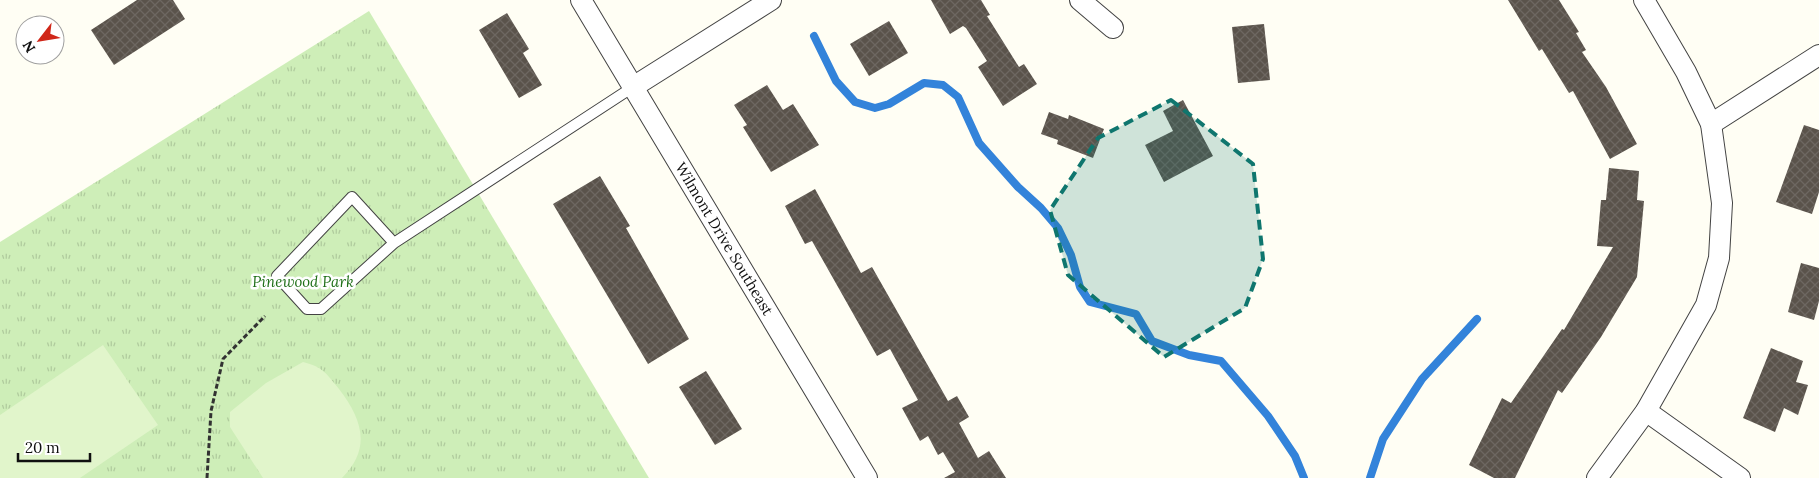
<svg xmlns="http://www.w3.org/2000/svg" width="1819" height="478" viewBox="0 0 1819 478" font-family="Lora,serif">
  <style>
    .park { fill: url(#park-tufts) }
    .pitch { fill: #e1f5cb }
    .lines { fill: none; stroke-linecap: round; stroke-linejoin: round }
    .stream { stroke: #3383da; stroke-width: 8 }
    .building { fill: url(#building-cross-hatch) }
    .service-casing { stroke: #434343; stroke-width: 12 }
    .minor-casing { stroke: #434343; stroke-width: 22 }
    .path { stroke: #323232; stroke-width: 3; stroke-dasharray: 5 2.5; stroke-linecap: butt }
    .service { stroke: #fff; stroke-width: 10 }
    .minor { stroke: #fff; stroke-width: 20 }
    .marked { fill: #0f766e; fill-opacity: 0.2; stroke: #0f766e; stroke-width: 4; stroke-dasharray: 10 6; stroke-linejoin: round }
    .labels { text-anchor: middle; stroke-width: 5; stroke-linejoin: round; paint-order: stroke }
    .street-label { font-size: 15px; fill: #101010; stroke: #fff }
    .park-label { font-size: 15px; font-style: italic; fill: #207019; stroke: #fff }
  </style>
  <defs>
    <pattern id="park-tufts" width="24" height="20" patternUnits="userSpaceOnUse" patternTransform="scale(1.25)"><rect width="24" height="20" fill="#ceeeb8"/><path d="M3 7l-1-3M5 7V3M7 7l1-3M15 17l-1-3M17 17v-4M19 17l1-3" fill="none" stroke="#b0cb9d"/></pattern>
    <pattern id="building-cross-hatch" width="8" height="8" patternUnits="userSpaceOnUse" patternTransform="scale(1.25)"><rect width="8" height="8" fill="#5a534b"/><path d="M0 0l8 8M0 8l8-8" fill="none" stroke="#6d6761"/></pattern>
  </defs>
  <rect width="100%" height="100%" fill="#fffef4"/>
  <polygon class="park" points="369,11 649,478 0,478 0,242"/>
  <g class="pitch">
    <polygon points="103,345 158,425 80,478 0,478 0,415"/>
    <path d="M303,362C323,367 326,373 339,389C362,419 372,448 342,478H263L230,427V412L266,383Z"/>
  </g>
  <g class="lines">
    <g class="stream">
      <polyline points="814,36 836,81 855,102 875,108 889,104 924,83 943,85 958,97 979,143 1018,187 1041,208 1058,228 1071,255 1080,287 1090,302 1136,314 1152,341 1189,355 1221,361 1268,416 1295,456 1304,478"/>
      <polyline points="1370,478 1383,439 1422,379 1477,319"/>
    </g>
  </g>
  <g class="building">
    <polygon points="137,0 173,0 185,19 114,65 91,30"/>
    <polygon points="931,0 981,0 990,15 987,16 1019,67 1024,64 1037,84 1003,106 978,67 987,61 966,28 963,26 950,34"/>
    <polygon points="1508,0 1559,0 1579,32 1576,33 1586,50 1582,52 1606,87 1637,144 1610,159 1573,91 1569,93 1542,49 1539,51"/>
    <polygon points="507,13 529,49 523,53 542,85 519,98 479,30"/>
    <polygon points="889,21 908,53 869,76 850,44"/>
    <polygon points="1264,24 1270,80 1238,83 1232,27"/>
    <polygon points="767,85 783,110 793,104 819,145 771,172 743,127 747,125 734,105"/>
    <polygon points="1183,100 1213,156 1164,182 1145,145 1173,131 1163,111"/>
    <polygon points="1049,112 1068,119 1069,115 1104,129 1093,158 1057,144 1058,140 1041,134"/>
    <polygon points="1804,125 1819,130 1819,192 1812,214 1776,202"/>
    <polygon points="1609,168 1639,171 1637,200 1644,201 1637,277 1601,337 1562,393 1558,390 1515,478 1494,478 1469,465 1502,398 1511,403 1562,329 1564,330 1613,247 1597,246 1601,200 1606,200"/>
    <polygon points="600,176 630,226 626,228 689,339 648,364 553,204"/>
    <polygon points="815,189 861,273 872,267 948,401 957,396 969,417 959,423 978,458 989,451 1006,478 944,478 955,472 943,452 938,455 928,436 920,441 902,408 918,400 890,349 877,356 812,241 805,244 785,206"/>
    <polygon points="1801,263 1819,268 1819,301 1814,320 1788,312"/>
    <polygon points="1771,348 1803,361 1796,382 1808,385 1798,415 1784,408 1775,432 1743,418"/>
    <polygon points="706,371 742,429 715,445 679,387"/>
  </g>
  <g class="lines">
    <g class="service-casing">
      <polyline id="service" points="394,243 352,197 277,276 307,309 321,309 394,243 633,87"/>
    </g>
    <g class="minor-casing">
      <g id="minor">
        <polyline points="581,0 867,478"/>
        <polyline points="1080,0 1113,28"/>
        <polyline points="633,87 771,0"/>
        <polyline points="1711,124 1819,55"/>
        <polyline points="1646,411 1740,478"/>
        <polyline points="1597,478 1646,411 1706,305 1719,258 1722,203 1711,124 1686,72 1644,0"/>
      </g>
    </g>
    <polyline class="path" points="207,478 211,411 223,359 265,316"/>
    <use href="#service" class="service"/>
    <use href="#minor" class="minor"/>
  </g>
  <path class="marked" d="M1171,100L1253,164L1263,259L1245,308L1164,357L1068,275L1050,210L1098,138Z"/>
  <g class="labels">
    <g class="street-label">
      <text transform="translate(724 239) rotate(59)" y="5">Wilmont Drive Southeast</text>
    </g>
    <g class="park-label">
      <text x="303" y="287">Pinewood Park</text>
    </g>
  </g>
  <g transform="translate(40 40) rotate(239)"><circle r="24" fill="#ffffff" stroke="#9f9f9f"/>
  <path d="M0-4L9 19L0 12L-9 19Z" fill="#d02719"/>
  <text y="-8" font-size="14" font-weight="bold" text-anchor="middle" fill="#101010">N</text>
  </g>
  <path d="M18 453v8h72v-8" fill="none" stroke="#101010" stroke-width="2.5"/>
  <text x="25" y="453" font-size="15" fill="#101010" stroke="#ffffff" stroke-width="4" paint-order="stroke">20 m</text>
</svg>
